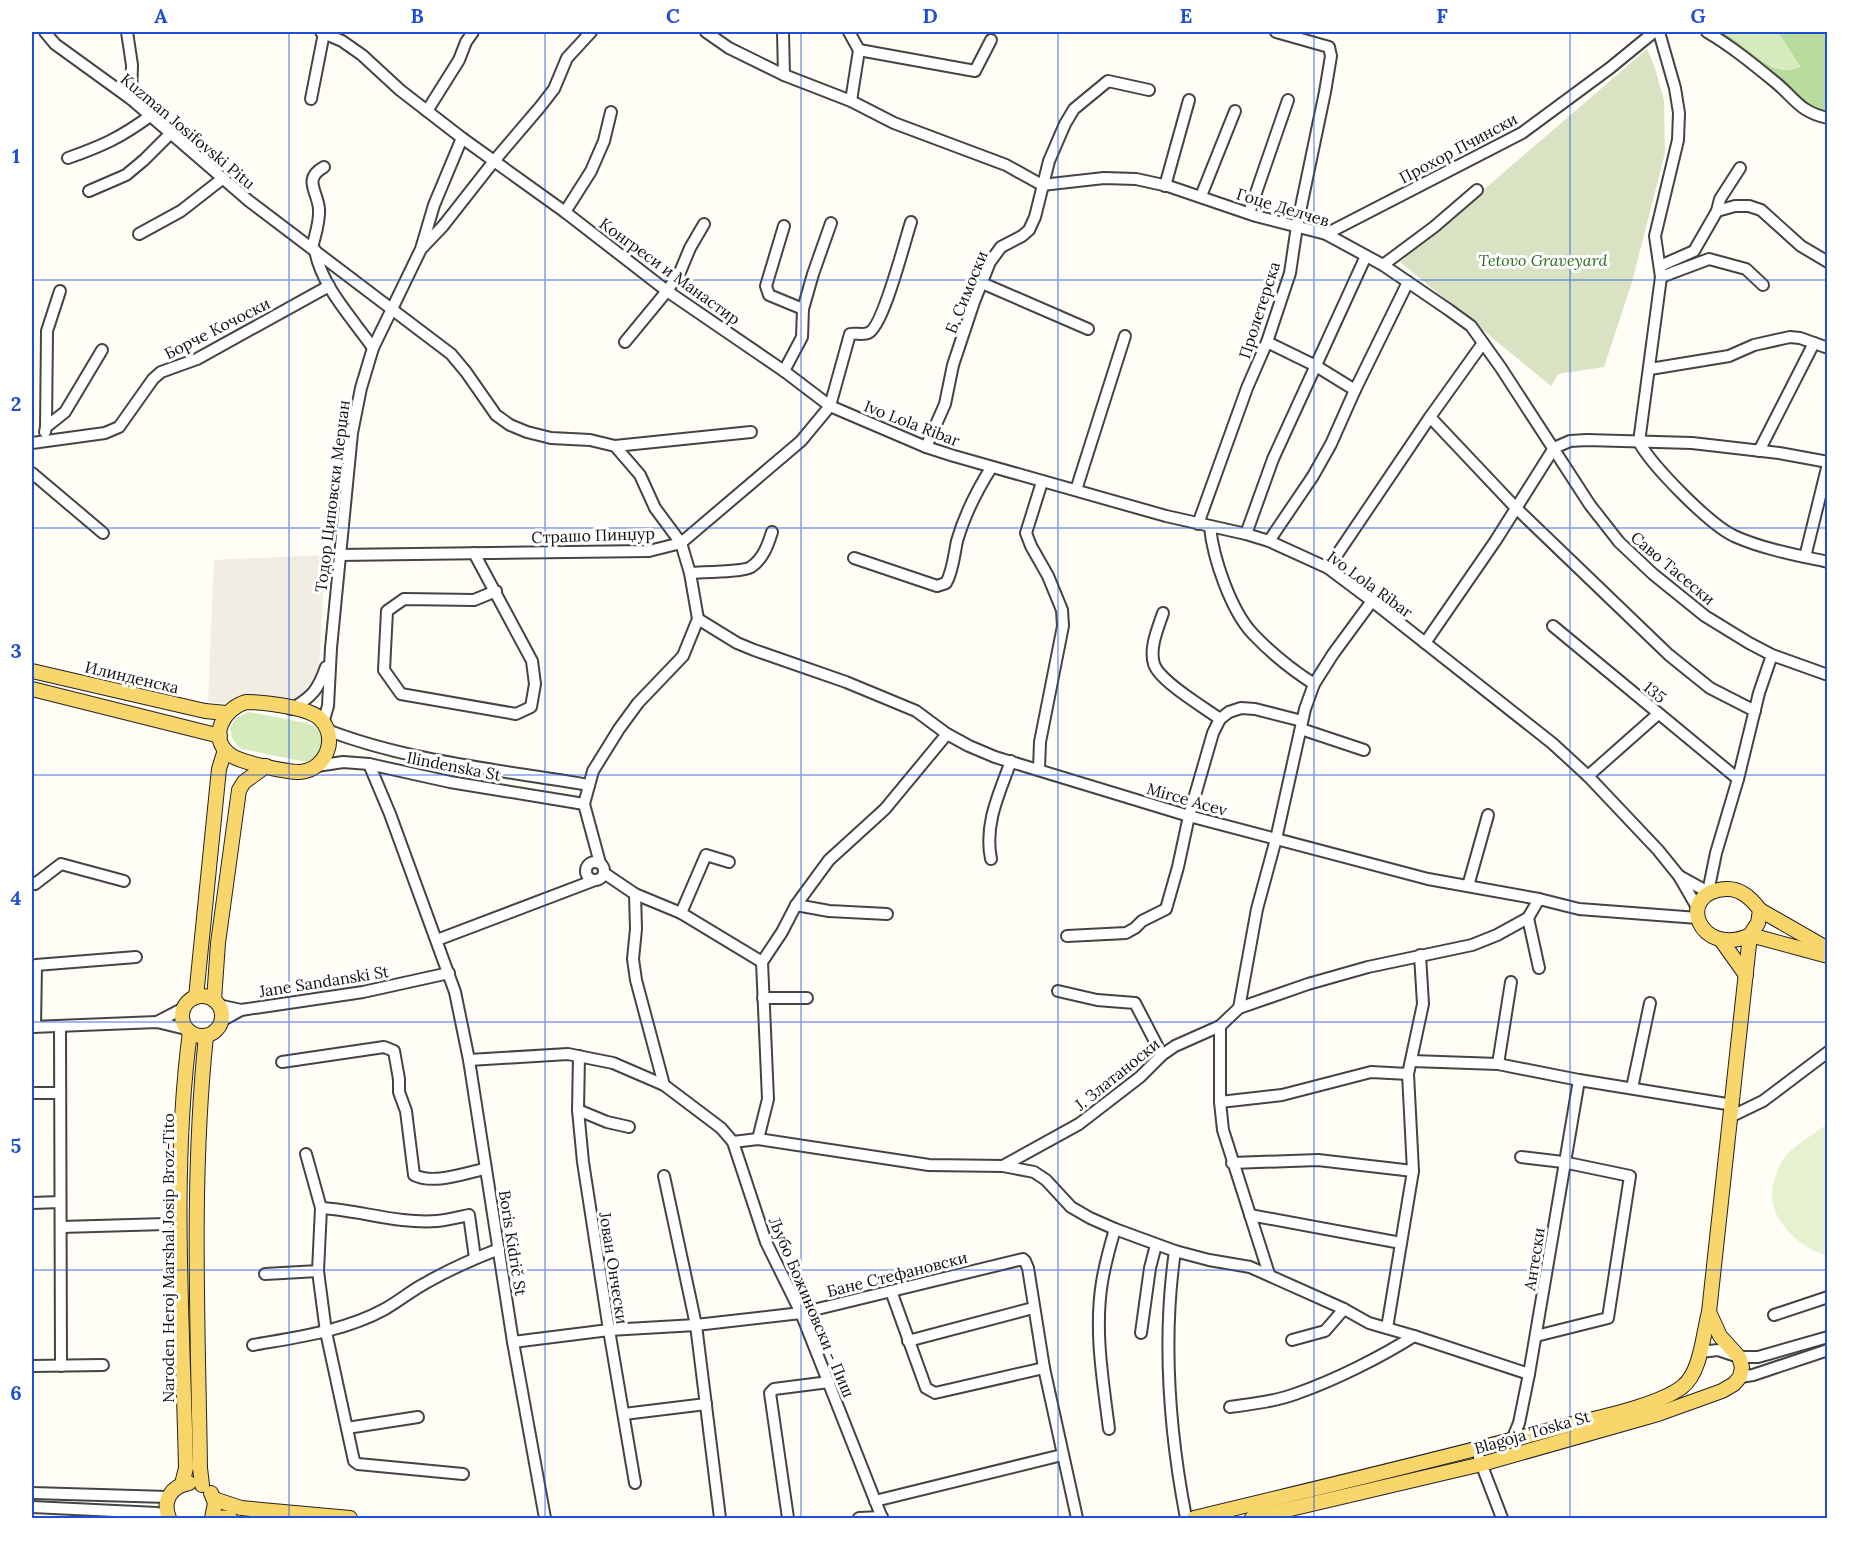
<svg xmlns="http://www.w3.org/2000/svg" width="1859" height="1550" viewBox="0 0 1859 1550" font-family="Lora,serif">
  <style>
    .green { fill: #d5ebbd }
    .forest { fill: #b9dc9c }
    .cemetery { fill: #d9e3c4 }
    .pitch { fill: #e6f2cf }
    .plaza { fill: #f1ede2 }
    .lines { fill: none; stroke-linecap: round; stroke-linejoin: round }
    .minor-casing { stroke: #444; stroke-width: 14 }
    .major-casing { stroke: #222; stroke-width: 16 }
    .minor { stroke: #fff; stroke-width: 10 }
    .major { stroke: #f9d66b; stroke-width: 14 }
    .grid { fill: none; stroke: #1d4ed8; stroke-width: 1.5; stroke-opacity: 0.55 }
    .labels { text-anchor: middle; stroke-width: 6; stroke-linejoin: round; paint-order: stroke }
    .street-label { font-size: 16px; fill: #111; stroke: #fff }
    .park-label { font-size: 16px; font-style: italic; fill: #2f6b1f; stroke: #fff }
    .neatline { fill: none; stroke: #1d4ed8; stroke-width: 2 }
    .grid-label { font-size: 20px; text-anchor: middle; font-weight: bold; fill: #1d4ed8 }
  </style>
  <rect width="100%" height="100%" fill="#fffdf5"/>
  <g class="green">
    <path d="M1720,32H1778L1800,68C1769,76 1744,46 1720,32Z"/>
    <polygon points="248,712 307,723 316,727 322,736 323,746 316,758 306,762 242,749 238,746 232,738 230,728 235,719"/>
  </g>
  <path class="forest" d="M1707,32C1711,32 1717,31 1721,32C1745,41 1768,80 1800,67L1778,32H1827V118L1816,115Z"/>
  <polygon class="cemetery" points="1647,49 1655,68 1664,100 1665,153 1632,282 1604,367 1558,374 1551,386 1400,262"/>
  <path class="pitch" d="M1827,1124V1255C1804,1251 1773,1223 1772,1198C1771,1185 1777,1169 1784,1158C1792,1147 1816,1133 1827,1124Z"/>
  <polygon class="plaza" points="325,555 319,670 312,687 293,702 236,699 225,704 208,702 214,560"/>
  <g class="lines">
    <g class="minor-casing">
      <g id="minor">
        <polyline points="45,32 55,44 131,99 249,201 451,354 466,372 496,415 510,425 527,432 551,438 590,440 615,446 640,475 655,508 681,543 690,573 698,619 683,656 638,703 619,729 593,771 584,804 600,863"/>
        <polyline points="127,32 132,65 131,99"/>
        <polyline points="321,32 342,41 362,55 400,90 462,138 565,212 667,291 784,371 830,406 926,447 954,456 1166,516 1246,534 1269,541 1328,568 1372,601 1552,743 1588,776 1658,850 1679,876 1698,909"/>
        <polyline points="706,32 729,48 784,75 851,101 894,123 1006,165 1042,185 1104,178 1136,179 1168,186 1256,216 1326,234 1383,265 1449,310 1471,326 1501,368 1590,505 1619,542 1653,574 1705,616 1749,643 1772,655 1828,675"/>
        <polyline points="783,32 784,75"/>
        <polyline points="849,32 859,50 851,101"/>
        <path d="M1659,32L1675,88L1679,113L1678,140L1655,236L1661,277L1639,442C1652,466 1709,524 1734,536C1763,549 1796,555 1828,562"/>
        <path d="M1707,32C1731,46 1753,64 1775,82C1795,98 1799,112 1828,118"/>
        <polyline points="859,50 975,71 991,40"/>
        <polyline points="311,99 324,33"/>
        <polyline points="427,111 459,60 466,42 473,32"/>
        <path d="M68,158C102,146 120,138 150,116"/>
        <polyline points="1165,186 1189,100"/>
        <polyline points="89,191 126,175 144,160 170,134"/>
        <polyline points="1201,196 1235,111"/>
        <polyline points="1717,211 1735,206 1749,206 1761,210 1801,246 1828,262"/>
        <polyline points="565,212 591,171 604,141 611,112"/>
        <polyline points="1249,213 1288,100"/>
        <polyline points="784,226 766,286 769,295 803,309"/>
        <polyline points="139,234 181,211 222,179"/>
        <polyline points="1326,234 1522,133 1610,68 1654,32"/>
        <polyline points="423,247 443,226 494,161 540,107 554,89 567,58 591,32"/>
        <path d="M312,248C315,235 320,222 319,209C318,192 302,179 324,167"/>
        <path d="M315,250C321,286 353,319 373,348"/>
        <polyline points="1383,265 1434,227 1477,190"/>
        <polyline points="1660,266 1694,251 1717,211 1720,199 1740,168"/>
        <polyline points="1661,277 1709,259 1746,269 1763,285"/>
        <polyline points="982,283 1088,329"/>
        <polyline points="625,342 667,291 680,272 690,248 704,224"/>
        <polyline points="1267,342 1316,366 1355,390"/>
        <polyline points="1650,369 1729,356 1754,345 1790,337 1800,338 1828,348"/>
        <polyline points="784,371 802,337 803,309 813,274 831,223"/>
        <polyline points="1430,417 1516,508 1669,655 1710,688 1755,711"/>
        <polyline points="46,427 47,331 60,291"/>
        <polyline points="45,432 46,427 65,412 102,350"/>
        <polyline points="32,443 105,433 119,427 153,379 161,372 197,359 329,286"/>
        <polyline points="615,446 751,432"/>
        <polyline points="926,447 945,404 953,365 974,302 990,262 1001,247 1022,236 1029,230 1035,217 1049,161 1065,124 1074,109 1108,81 1149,90"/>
        <polyline points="1554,448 1570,441 1587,440 1692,443 1779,453 1828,462"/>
        <polyline points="1759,451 1814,343"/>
        <polyline points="32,473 103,533"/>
        <polyline points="1076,490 1125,336"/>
        <polyline points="1198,524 1247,388 1267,342 1290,273 1297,226 1325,92 1331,56 1329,47 1276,32"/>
        <path d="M1210,527C1213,558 1231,611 1253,634C1271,653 1292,670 1314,684"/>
        <polyline points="1246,534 1273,459 1366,256"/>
        <polyline points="1269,541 1313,476 1331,444 1355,390 1408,282"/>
        <polyline points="474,553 532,661 535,684 531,707 516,714 401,694 384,670 387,611 404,599 474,600 496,591"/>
        <path d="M339,555L649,551L681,543L801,441L830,406L850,334C855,333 864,335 868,333C883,328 905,240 911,222"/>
        <polyline points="1805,557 1828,464"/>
        <path d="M854,558L937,586L946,583C953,571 954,555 957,541C965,513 976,492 991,468"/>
        <polyline points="1328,568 1430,417 1483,343"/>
        <path d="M690,573C702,572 744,572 751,567C763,559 768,545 772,532"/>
        <path d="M1163,613C1158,628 1149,648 1154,664C1159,681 1205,708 1220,719"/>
        <polyline points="698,619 737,643 754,650 846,682 916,711 947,734 969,746 995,757 1189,816 1428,879 1539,899 1579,909 1698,918"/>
        <polyline points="1553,626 1738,779"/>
        <polyline points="1425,643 1496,540 1554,448"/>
        <path d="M291,709C312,697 318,690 326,667"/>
        <polyline points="323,723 328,706 331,648 352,433 361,388 373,348 421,249 434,205 462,138"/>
        <polyline points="1301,729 1364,750"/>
        <path d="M327,730C410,762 502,770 589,785"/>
        <polyline points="369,764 390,814 455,992 469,1060 513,1342 545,1518"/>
        <polyline points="317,766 343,762 369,764 450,782 584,804"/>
        <polyline points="1039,769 1040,742 1063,626 1062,610 1048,576 1031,546 1026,533 1042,482"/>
        <polyline points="1588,776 1658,714"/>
        <path d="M991,859C984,824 999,794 1011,761"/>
        <circle cx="595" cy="871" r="9"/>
        <polyline points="604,873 635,894 681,913 762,962"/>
        <polyline points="1679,876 1708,892 1716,853 1738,779 1759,693 1772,655"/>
        <polyline points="32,882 35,884 61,864 124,881"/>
        <polyline points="1468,886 1488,815"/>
        <polyline points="635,894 636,929 633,959 636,980 664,1085"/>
        <polyline points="796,905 829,911 887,914"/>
        <polyline points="681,913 706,855 729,862"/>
        <polyline points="1528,918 1539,968"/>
        <polyline points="1067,936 1126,933 1135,928 1142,921 1166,909 1178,867 1189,816 1213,733 1220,719 1229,712 1241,708 1255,709 1302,721"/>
        <polyline points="437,940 595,880"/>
        <polyline points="1058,991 1097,1000 1135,1003 1162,1055"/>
        <polyline points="763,998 807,998"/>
        <polyline points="218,1005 241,1010"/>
        <polyline points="1239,1008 1257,909 1276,839 1305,709 1314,684 1333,654 1372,601"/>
        <polyline points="221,1021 241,1010 363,992 449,973"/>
        <polyline points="157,1022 182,1009"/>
        <polyline points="60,1026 61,1366"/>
        <polyline points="1220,1026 1220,1102 1223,1130 1269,1274"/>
        <polyline points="32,1027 157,1022 186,1029"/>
        <polyline points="35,1027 36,965 136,957"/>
        <polyline points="579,1056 578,1110 583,1162 609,1330 635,1483"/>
        <polyline points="469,1060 568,1054 613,1063 664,1085 721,1128 733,1142 766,1242 801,1313 882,1518"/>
        <polyline points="1412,1061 1498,1064 1579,1080 1733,1105"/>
        <path d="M282,1062L384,1047L394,1051L399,1079V1092L406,1111L414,1175C434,1185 464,1173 485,1169"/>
        <polyline points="1498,1064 1511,982"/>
        <polyline points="1632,1088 1650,1003"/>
        <polyline points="32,1093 60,1093"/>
        <polyline points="1220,1102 1282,1095 1371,1072 1408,1074"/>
        <polyline points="578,1110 607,1122 629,1127"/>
        <polyline points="1732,1116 1763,1101 1828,1052"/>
        <polyline points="758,1139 768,1099 762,962 782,932 796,905 829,860 885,809 947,734"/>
        <polyline points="733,1142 758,1139 929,1165 1003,1166 1034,1172 1046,1180 1071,1207 1090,1218 1115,1229 1175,1251 1209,1260 1250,1267 1344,1309 1369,1323 1414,1336 1529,1374"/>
        <polyline points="1521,1157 1563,1162 1630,1176 1608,1318 1536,1336"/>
        <polyline points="1232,1163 1318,1160 1413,1171"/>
        <polyline points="1003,1166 1079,1124 1140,1077 1162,1055 1175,1046 1220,1026 1239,1008 1308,984 1368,967 1472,945 1497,935 1528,918 1539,899"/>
        <polyline points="664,1176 696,1325 720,1518"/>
        <polyline points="32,1203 60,1202"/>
        <path d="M321,1208C359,1210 398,1224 437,1221C448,1220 459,1217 469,1215L475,1258"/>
        <polyline points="1250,1215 1401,1243"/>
        <polyline points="61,1227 166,1224"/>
        <path d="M1175,1251C1162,1341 1169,1430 1186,1518"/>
        <polyline points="318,1271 326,1332 354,1461 358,1464 463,1474"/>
        <polyline points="265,1274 318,1271 321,1208 306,1154"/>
        <polyline points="891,1291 926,1388 935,1393 1044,1368"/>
        <polyline points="1774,1315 1828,1297"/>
        <polyline points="1387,1328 1413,1171 1408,1074 1423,1004 1420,955"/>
        <polyline points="1141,1333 1150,1268 1156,1245"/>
        <polyline points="1292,1340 1325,1331 1344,1309"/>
        <polyline points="908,1341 1033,1308"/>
        <polyline points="513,1342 609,1330 696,1325 801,1313 1023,1259 1025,1261 1028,1268 1044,1368 1077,1518"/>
        <path d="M253,1345C298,1337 345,1331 385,1309C399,1301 411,1291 424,1284C448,1270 473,1259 499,1249"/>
        <polyline points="1700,1352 1718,1350 1739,1357 1758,1357 1828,1337"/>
        <polyline points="32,1366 103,1365"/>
        <polyline points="1740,1377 1753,1375 1828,1350"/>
        <path d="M1230,1407C1253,1404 1277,1401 1298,1393C1335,1380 1381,1357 1414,1336"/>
        <polyline points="624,1414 706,1404"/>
        <polyline points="347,1428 418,1417"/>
        <path d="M1109,1429C1103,1381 1094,1331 1102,1282C1105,1264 1110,1246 1115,1229"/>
        <polyline points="1512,1440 1519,1423 1529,1374 1579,1080"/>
        <polyline points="1479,1458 1502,1518"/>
        <polyline points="32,1493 168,1497"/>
        <polyline points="875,1501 1062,1455"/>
        <polyline points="32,1507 157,1513 168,1516"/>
        <polyline points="788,1518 770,1393 774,1389 829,1382"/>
        <polyline points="859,1518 882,1517"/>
      </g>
    </g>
    <g class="major-casing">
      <g id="major">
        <polyline points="32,671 205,711 226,713"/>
        <polyline points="32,689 220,736"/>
        <path d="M246,702C263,702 305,707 318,717C340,735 327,770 300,772C287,772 240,763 229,754C208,737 224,708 246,702Z"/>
        <polyline points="1760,910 1828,949"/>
        <polyline points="1721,940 1746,975"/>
        <circle cx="202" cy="1016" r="20"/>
        <polyline points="196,997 219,769 225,750"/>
        <polyline points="214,1000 218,943 239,790 244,782 266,766"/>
        <path d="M182,1484L186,1468C183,1324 171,1175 190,1032"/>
        <path d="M202,1485L200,1468C198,1324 191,1179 206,1036"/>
        <polyline points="211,1493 215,1503 212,1518"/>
        <polyline points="214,1499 241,1508 350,1518"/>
        <polyline points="213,1517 230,1518"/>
        <path d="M169,1518C162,1501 171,1486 189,1483"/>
        <path d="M1194,1518C1315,1489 1436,1460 1557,1428C1590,1419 1656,1407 1682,1387C1701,1373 1703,1334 1709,1312L1750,935L1758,923L1760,910C1752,899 1741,888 1726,889C1674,892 1699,959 1750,935L1828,956"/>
        <polyline points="1252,1518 1482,1464 1658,1414 1722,1391 1734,1384 1740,1377 1742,1367 1739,1357 1720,1336 1709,1312"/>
      </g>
    </g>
    <use href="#minor" class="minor"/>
    <use href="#major" class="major"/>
  </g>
  <path class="grid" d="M289,32V1518M545,32V1518M801,32V1518M1058,32V1518M1314,32V1518M1570,32V1518M32,280H1828M32,528H1828M32,775H1828M32,1022H1828M32,1270H1828"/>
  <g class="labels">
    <g class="street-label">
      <text transform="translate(188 131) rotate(40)" y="6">Kuzman Josifovski Pitu</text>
      <text transform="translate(1458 148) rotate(-28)" y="6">Прохор Пчински</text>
      <text transform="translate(1283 207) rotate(17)" y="6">Гоце Делчев</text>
      <text transform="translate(670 271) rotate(36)" y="6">Конгреси и Манастир</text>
      <text transform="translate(966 292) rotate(-68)" y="6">Б. Симоски</text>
      <text transform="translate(1259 310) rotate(-72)" y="6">Пролетерска</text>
      <text transform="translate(217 328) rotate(-27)" y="6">Борче Кочоски</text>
      <text transform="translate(912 423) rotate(21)" y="6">Ivo Lola Ribar</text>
      <text transform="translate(332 496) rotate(-83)" y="6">Тодор Циповски Мерџан</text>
      <text transform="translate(593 535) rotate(-2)" y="6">Страшо Пинџур</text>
      <text transform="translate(1673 568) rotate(40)" y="6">Саво Тасески</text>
      <text transform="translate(1370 584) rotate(36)" y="6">Ivo Lola Ribar</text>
      <text transform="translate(132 677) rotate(13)" y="6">Илинденска</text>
      <text transform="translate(1655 692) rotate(40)" y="6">135</text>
      <text transform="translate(454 766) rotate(11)" y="6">Ilindenska St</text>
      <text transform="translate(1187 799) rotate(16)" y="6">Mirce Acev</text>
      <text transform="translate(324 981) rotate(-9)" y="6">Jane Sandanski St</text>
      <text transform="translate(1117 1074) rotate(-39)" y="6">Ј. Златаноски</text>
      <text transform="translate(513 1243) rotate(81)" y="6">Boris Kidrič St</text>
      <text transform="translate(168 1258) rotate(-90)" y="6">Naroden Heroj Marshal Josip Broz-Tito</text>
      <text transform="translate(1534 1259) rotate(-81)" y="6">Антески</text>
      <text transform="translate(614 1268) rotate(81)" y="6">Јован Ончески</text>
      <text transform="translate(897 1274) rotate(-14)" y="6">Бане Стефановски</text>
      <text transform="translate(812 1307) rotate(67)" y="6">Љубо Божиновски - Пиш</text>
      <text transform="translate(1532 1432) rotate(-16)" y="6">Blagoja Toska St</text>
    </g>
    <g class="park-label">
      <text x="1543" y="266">Tetovo Graveyard</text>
    </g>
  </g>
  <rect width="1859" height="1550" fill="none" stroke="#ffffff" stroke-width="66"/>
  <rect x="33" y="33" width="1793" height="1484" class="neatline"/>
  <g class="grid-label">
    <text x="161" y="23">A</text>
    <text x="417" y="23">B</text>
    <text x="673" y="23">C</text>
    <text x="930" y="23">D</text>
    <text x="1186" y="23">E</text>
    <text x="1442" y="23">F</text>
    <text x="1698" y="23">G</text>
    <text x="16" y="163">1</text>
    <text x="16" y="411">2</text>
    <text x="16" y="658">3</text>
    <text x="16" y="905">4</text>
    <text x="16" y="1153">5</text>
    <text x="16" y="1400">6</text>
  </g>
</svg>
